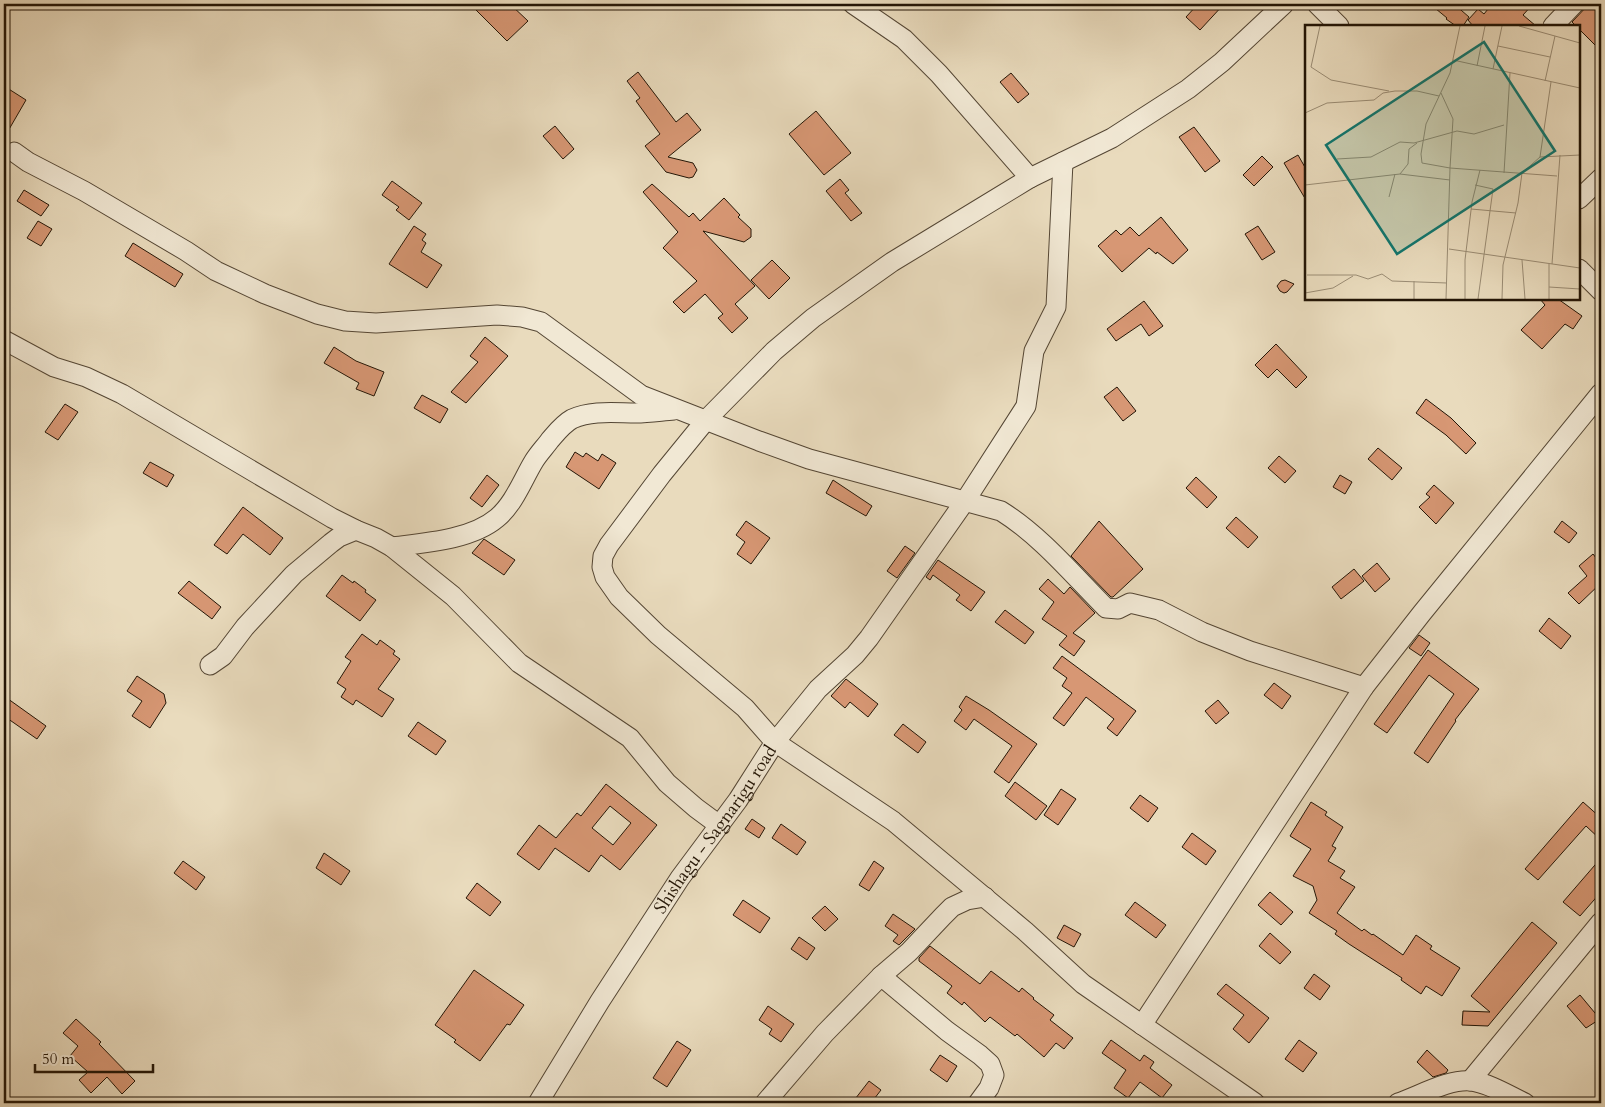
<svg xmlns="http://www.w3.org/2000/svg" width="1605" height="1107" viewBox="0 0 1605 1107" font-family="Cardo,serif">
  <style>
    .building { fill: #d79774; stroke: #231506; fill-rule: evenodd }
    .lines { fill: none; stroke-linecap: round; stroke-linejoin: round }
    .minor-casing { stroke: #544634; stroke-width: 21 }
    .minor { stroke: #f1e8d4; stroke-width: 19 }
    .labels { text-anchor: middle; stroke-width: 5; stroke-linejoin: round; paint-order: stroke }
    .street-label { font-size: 18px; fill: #231506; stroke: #f1e8d4 }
    .inset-road { fill: none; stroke: #9a8c74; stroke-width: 1 }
    .view { fill: #0f766e; fill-opacity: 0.15; stroke: #0f766e; stroke-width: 2.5 }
    .inset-edge { fill: none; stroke: #231506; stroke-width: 2.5 }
  </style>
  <rect width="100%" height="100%" fill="#e9dbbd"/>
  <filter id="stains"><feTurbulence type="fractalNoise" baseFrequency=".004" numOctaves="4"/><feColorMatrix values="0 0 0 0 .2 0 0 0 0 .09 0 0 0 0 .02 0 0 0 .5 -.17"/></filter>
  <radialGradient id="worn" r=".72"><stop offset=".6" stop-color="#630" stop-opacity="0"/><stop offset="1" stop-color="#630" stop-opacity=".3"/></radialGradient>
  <g class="building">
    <polygon points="470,4 510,4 528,21 507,41"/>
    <polygon points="1198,4 1224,4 1200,30 1186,17"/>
    <polygon points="1430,4 1454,4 1469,17 1463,26 1456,26 1446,19 1447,18"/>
    <polygon points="1492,4 1533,4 1523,15 1536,26 1473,26 1468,20 1478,9 1484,14"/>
    <polygon points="1589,4 1601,4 1601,51 1579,29 1579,26 1576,26 1572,22"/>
    <polygon points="638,72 676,122 687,113 701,130 668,157 693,163 697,170 693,177 689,178 666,172 645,146 660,134 636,101 640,98 627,81"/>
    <polygon points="1011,73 1029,94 1018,103 1000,82"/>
    <polygon points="4,86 26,100 4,138"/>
    <polygon points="816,111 851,153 824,175 789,134"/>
    <polygon points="555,126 574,149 563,159 543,136"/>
    <polygon points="1194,127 1220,161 1205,172 1179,137"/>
    <polygon points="1298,155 1306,169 1306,200 1284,163"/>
    <polygon points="1262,156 1273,167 1254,186 1243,175"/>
    <polygon points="840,179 849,190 845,193 862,213 851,221 826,191"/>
    <polygon points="392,181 422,203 409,220 396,210 399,207 382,195"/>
    <polygon points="652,184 689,217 693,213 700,221 724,198 740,215 738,217 751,229 751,237 744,242 703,231 755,286 735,304 748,318 732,333 718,318 723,314 705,294 684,313 673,302 697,281 663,248 678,232 643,192"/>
    <polygon points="24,190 49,205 41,216 17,201"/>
    <polygon points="1161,217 1188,250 1173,264 1157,252 1156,254 1149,248 1122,272 1098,246 1116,230 1121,235 1130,227 1139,236"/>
    <polygon points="38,221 52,229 41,246 27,238"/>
    <polygon points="414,226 426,234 422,240 426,243 421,252 442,265 427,288 389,264"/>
    <polygon points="1258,226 1275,252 1262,260 1245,234"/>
    <polygon points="133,243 183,274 175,287 125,256"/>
    <polygon points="772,260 790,278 769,299 751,280"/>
    <polygon points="1285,280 1294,284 1287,292 1284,293 1280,291 1277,286 1281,281"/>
    <polygon points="1540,299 1558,299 1582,316 1573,329 1565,324 1542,349 1521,330 1545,305"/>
    <polygon points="1144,301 1163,326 1149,336 1141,324 1116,341 1107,329"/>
    <polygon points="485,337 508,356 466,403 451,392 478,362 470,356"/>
    <polygon points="1276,344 1307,377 1296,388 1277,369 1268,378 1255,365"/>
    <polygon points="334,347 356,361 384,372 374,396 356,389 359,383 324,363"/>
    <polygon points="1117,387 1136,411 1123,421 1104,397"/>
    <polygon points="422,395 448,409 440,423 414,408"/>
    <polygon points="1426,399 1451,418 1476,443 1466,454 1446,435 1416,413"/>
    <polygon points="65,404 78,412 58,440 45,432"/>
    <polygon points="1378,448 1402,468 1392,480 1368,459"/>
    <polygon points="575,452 583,457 586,453 598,461 602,454 616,463 599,489 566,467"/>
    <polygon points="1279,456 1296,471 1285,483 1268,468"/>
    <polygon points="150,462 174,475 167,487 143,473"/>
    <polygon points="487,475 499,485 482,507 470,498"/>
    <polygon points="1340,475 1352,482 1345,494 1333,487"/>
    <polygon points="1196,477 1217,497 1207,508 1186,488"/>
    <polygon points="833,480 872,506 866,516 826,493"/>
    <polygon points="1434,485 1454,503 1436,524 1419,507 1430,497 1426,494"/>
    <polygon points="243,507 283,538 270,555 243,534 227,554 214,545"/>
    <polygon points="1236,517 1258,537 1248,548 1226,528"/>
    <polygon points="746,521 770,538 751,564 737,554 745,542 736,535"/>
    <polygon points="1099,521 1143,569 1113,597 1111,597 1071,556"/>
    <polygon points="1562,521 1577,533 1569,543 1554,532"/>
    <polygon points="484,539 515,560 504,575 472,553"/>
    <polygon points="905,546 915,553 897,578 887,571"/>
    <polygon points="1593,554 1601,564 1601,583 1579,604 1568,593 1587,576 1579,566"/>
    <polygon points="938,560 985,592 971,611 956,600 960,595 933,575 930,580 926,577"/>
    <polygon points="1377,563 1390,579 1375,592 1362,576"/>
    <polygon points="1354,569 1364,581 1341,599 1332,587"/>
    <polygon points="342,575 353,583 354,581 366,590 365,592 376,600 360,621 326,596"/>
    <polygon points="1048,579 1064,594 1070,587 1095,613 1073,633 1085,641 1074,656 1059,645 1067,636 1042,619 1054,602 1039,589"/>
    <polygon points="189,581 221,607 212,619 178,593"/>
    <polygon points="1005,610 1034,632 1025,644 995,622"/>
    <polygon points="1549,618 1571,636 1561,649 1539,631"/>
    <polygon points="362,634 377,645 380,640 395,651 393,654 400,659 378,689 394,699 382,717 356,700 353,705 341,697 346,689 337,683 351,661 345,657"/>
    <polygon points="1419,635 1430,643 1421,656 1409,648"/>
    <polygon points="1428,650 1479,689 1455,720 1456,721 1428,763 1414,753 1454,694 1429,675 1387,733 1374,724"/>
    <polygon points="1062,656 1136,711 1117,736 1107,728 1114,719 1086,697 1064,726 1053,718 1072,693 1062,686 1067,678 1053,668"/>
    <polygon points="137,676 164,694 166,703 150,728 132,716 142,701 127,691"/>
    <polygon points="846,679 878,704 868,717 850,702 845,708 831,696"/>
    <polygon points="1274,683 1291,696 1282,709 1264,695"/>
    <polygon points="4,696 46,726 37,739 4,716"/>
    <polygon points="966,696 989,710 1037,744 1009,783 994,772 1012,746 974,719 966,730 954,721 962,710 959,707"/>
    <polygon points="1218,700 1229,713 1216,724 1205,711"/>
    <polygon points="418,722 446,741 436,755 408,736"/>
    <polygon points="903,724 926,742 918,753 894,735"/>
    <polygon points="1015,782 1047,806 1036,820 1005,796"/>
    <path d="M606,784L657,825L620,870L601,855L589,872L555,848L539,870L517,854L539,825L556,838L577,813L581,816ZM610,806L631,823L613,845L592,828Z"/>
    <polygon points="1061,789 1076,799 1058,825 1044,815"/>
    <polygon points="1140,795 1158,808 1148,822 1130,808"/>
    <polygon points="1311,802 1327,812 1325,815 1343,827 1332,846 1336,848 1328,861 1345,871 1340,878 1355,887 1337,913 1362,931 1364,929 1372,935 1373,934 1403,955 1416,935 1432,946 1430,949 1460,968 1442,996 1426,986 1421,994 1401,980 1402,978 1349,944 1335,934 1337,931 1309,913 1317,900 1313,886 1293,876 1311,849 1290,836"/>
    <polygon points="1583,802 1601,818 1601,840 1586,826 1538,880 1525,869"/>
    <polygon points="752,819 765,828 759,838 745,829"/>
    <polygon points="781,824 806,842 797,855 772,838"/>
    <polygon points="1192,833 1216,851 1206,865 1182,847"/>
    <polygon points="324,853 350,871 341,885 316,868"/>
    <polygon points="1601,858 1601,892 1580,916 1563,902"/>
    <polygon points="183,861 205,877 196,890 174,873"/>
    <polygon points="874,861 884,868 869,891 859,885"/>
    <polygon points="477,883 501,902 490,916 466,898"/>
    <polygon points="1270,892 1293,912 1281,925 1258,905"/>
    <polygon points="743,900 770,918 760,933 733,915"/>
    <polygon points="1135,902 1166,925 1156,938 1125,915"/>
    <polygon points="825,906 838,919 825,931 812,918"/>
    <polygon points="893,914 915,929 899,945 893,941 898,935 885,926"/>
    <polygon points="1532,922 1557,943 1488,1026 1462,1025 1463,1011 1490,1012 1471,996"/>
    <polygon points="1064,925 1081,934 1074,947 1057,938"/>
    <polygon points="1270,933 1291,952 1280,964 1259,946"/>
    <polygon points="799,937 815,948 807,960 791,949"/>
    <polygon points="930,946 980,984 991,971 1019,992 1022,988 1034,998 1033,999 1054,1015 1050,1020 1073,1038 1064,1049 1056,1043 1044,1057 1017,1034 1015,1036 990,1017 985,1022 964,1002 962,1005 947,993 952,986 919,961 919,958"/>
    <polygon points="474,970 524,1005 510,1025 507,1024 480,1061 454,1042 456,1040 435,1025"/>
    <polygon points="1314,974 1330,986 1320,1000 1304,988"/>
    <polygon points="1226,984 1269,1018 1249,1043 1233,1029 1244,1015 1217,994"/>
    <polygon points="1580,995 1600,1019 1586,1028 1567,1006"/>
    <polygon points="768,1006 794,1024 781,1042 769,1034 772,1029 759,1020"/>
    <polygon points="76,1019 101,1042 99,1044 135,1081 122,1094 107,1077 91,1093 79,1080 88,1072 70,1056 78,1046 63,1033"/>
    <polygon points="1111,1040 1140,1061 1144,1055 1154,1062 1150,1068 1172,1085 1162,1098 1140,1082 1128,1098 1114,1088 1126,1070 1102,1053"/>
    <polygon points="1299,1040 1317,1053 1303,1072 1285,1059"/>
    <polygon points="677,1041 691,1050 667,1087 653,1078"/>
    <polygon points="1427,1050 1448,1070 1446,1073 1433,1077 1417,1062"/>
    <polygon points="940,1055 957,1066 947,1082 930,1070"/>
    <polygon points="869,1081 881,1090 871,1103 852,1103"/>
  </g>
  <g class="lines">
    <g class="minor-casing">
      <g id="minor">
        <polyline points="853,4 904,39 939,74 1030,178"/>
        <polyline points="1317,4 1339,26"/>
        <polyline points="1553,26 1574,4"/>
        <path d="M14,152L28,162L84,191L186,251L216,271L265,294L317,314L345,321L376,323L497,315L522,317L541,322L641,395L759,441L809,459L1001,511C1041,536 1073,575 1106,608L1118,609L1130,603L1159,610L1202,632L1250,651L1364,687"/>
        <polyline points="1063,162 1056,307 1034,351 1026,406 965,501 869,638 855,655 818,689 775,742 893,821 1025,931 1083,984 1255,1103"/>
        <polyline points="1579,199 1601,178"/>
        <polyline points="1579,269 1601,291"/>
        <polyline points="4,340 54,367 86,377 122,394 332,518 356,530 376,538 392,547 453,596 519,663 630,738 667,783 696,808 719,825"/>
        <path d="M392,547C424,543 471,540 497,518C514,504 523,479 534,461C539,453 545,447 550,440C557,432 563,424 572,419C592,410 615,413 636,413C649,413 661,411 674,410"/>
        <polyline points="210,665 223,656 245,627 294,574 331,543 339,537 356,530"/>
        <polyline points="881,976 947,1031 980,1055 990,1064 994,1075 989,1088 978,1103"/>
        <polyline points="1142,1025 1364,687 1422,613 1601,393"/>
        <polyline points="1470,1081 1601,922"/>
        <path id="s1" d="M538,1103L600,1001L680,878L738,800L775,742L745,708L658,635L619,597L605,577L602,567L603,556L609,545L662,474L706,420L774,351L813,318L892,262L1030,178L1112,138L1188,89L1222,62L1284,4"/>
        <polyline points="765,1103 825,1033 881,976 909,952 943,916 952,907 967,900 985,897"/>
        <path d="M1398,1103C1419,1096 1450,1078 1472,1081C1491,1084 1508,1095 1525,1103"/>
      </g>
    </g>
    <use href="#minor" class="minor"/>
  </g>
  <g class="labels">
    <g class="street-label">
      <text dy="6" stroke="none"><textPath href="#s1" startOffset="326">Shishagu - Sagnarigu road</textPath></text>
    </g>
  </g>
  <g transform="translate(1305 25)">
    <rect width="275" height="275" fill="#e9dbbd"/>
    <path class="inset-road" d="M15,1L6,42L26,55L84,66M214,1L275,18M193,21L245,32M148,35L275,63M172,41L180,1M188,44L197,1M240,56L250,11M136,68L148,94L145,143L252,151M0,88L22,78L69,75L78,68L90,66H112L134,71M235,132L275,130M32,134L66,132L95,117L109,118L152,106L169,109L199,100M199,148L205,48M95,149L103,139L104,124L112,118M0,160L95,149L145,155M170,160L188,164L173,274M84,172L90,149M166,184L211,188M144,224L275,243M217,235L220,274M244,239V274M247,239L255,130M2,250H51L63,254L77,249L87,256L142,258M109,256V274M244,262L275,264M0,268L28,263L48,251M141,274L145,143L117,138L116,129L121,99L145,48L155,1M160,274V235L167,177L175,145M197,274L198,240L213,178L217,148L235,132L246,57"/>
    <path class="view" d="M179,17L250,126L92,229L21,120Z"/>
    <rect width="275" height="275" class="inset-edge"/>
  </g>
  <rect width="1605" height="1107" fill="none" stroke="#e9dbbd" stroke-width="20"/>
  <rect x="5" y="5" width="1595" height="1097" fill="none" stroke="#231506" stroke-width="2.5"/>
  <rect x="10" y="10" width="1585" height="1087" fill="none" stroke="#231506"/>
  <path d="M35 1064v8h118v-8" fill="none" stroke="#231506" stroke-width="2.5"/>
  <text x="42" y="1064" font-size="15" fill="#231506" stroke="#f1e8d4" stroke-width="4" paint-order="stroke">50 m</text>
  <rect width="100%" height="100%" filter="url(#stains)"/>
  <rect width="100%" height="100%" fill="url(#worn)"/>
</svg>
